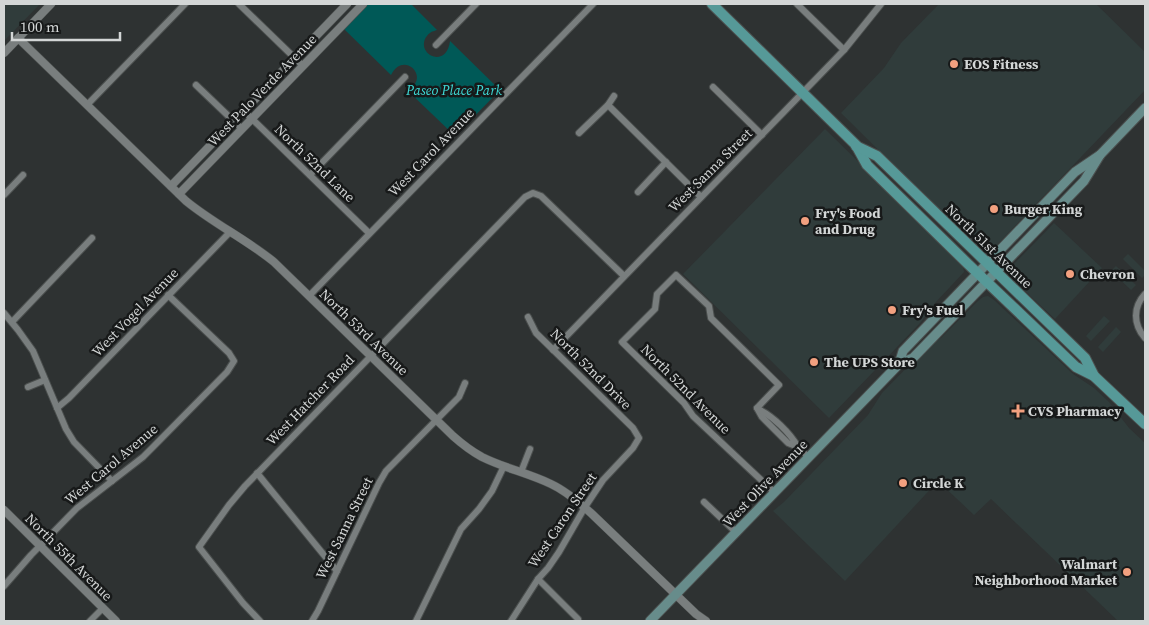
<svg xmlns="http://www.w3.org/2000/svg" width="1149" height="625" viewBox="0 0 1149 625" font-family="'Source Serif 4',serif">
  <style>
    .built { fill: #303c3b }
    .green { fill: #005957 }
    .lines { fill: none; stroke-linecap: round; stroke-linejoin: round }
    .minor-casing { stroke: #4b4f4e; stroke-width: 8 }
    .tertiary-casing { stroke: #4b4f4e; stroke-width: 9 }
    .secondary-casing { stroke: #4b4f4e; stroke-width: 11 }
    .primary-casing { stroke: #4b4f4e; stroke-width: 12 }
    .minor { stroke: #797e7e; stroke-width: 6 }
    .tertiary { stroke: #797e7e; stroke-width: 8 }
    .secondary { stroke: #678c8b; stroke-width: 9 }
    .primary { stroke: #569998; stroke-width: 10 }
    .poi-dot { fill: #f2a07f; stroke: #171919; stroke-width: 2 }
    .labels { text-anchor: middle; stroke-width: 5; stroke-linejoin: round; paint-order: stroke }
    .poi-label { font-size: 14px; font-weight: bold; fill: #d3d6d6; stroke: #171919; text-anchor: start }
    .street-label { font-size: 14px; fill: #d3d6d6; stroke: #171919 }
    .park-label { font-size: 14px; font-style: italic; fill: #3ed9d5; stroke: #171919 }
  </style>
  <rect width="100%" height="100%" fill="#2e3232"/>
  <g class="built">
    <polygon points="4,4 40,4 4,41"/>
    <polygon points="939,4 1096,4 1145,52 1145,90 994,248 990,251 987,251 985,249 953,219 937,208 841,113 884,68 901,43"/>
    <polygon points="825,129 962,263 963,266 964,272 935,303 921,322 829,418 683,274"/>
    <polygon points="1054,223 1102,268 1055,319 1011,278 1009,272 1009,269"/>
    <polygon points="1128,254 1145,271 1145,275 1142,278 1123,259"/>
    <polygon points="1116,266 1136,285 1131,290 1111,271"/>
    <polygon points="988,296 994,300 1073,374 1094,388 1109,402 1129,428 1145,443 1145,621 1118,621 991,499 974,515 938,481 845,581 773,511 784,502 868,415 882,393 919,355 942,337 978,301 983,297"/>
    <polygon points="1104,316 1110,321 1091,341 1086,336"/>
    <polygon points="1116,327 1121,332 1103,352 1098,347"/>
  </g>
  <path class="green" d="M368,4H411L437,30C435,31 432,31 430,33C428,34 426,37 425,39C418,56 447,68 450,41L500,90L455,136L407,90C432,79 404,49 391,75L344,29Z"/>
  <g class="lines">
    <g class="minor-casing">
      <g id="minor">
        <polyline points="239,4 303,66"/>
        <polyline points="797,4 844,50"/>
        <polyline points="436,45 476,4"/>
        <polyline points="196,85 242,129"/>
        <polyline points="713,87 762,135"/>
        <polyline points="87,105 185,4"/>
        <polyline points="608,105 701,197"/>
        <polyline points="244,111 369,233"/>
        <polyline points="579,133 608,105 614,96"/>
        <polyline points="310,175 405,77"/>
        <polyline points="638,192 666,162"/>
        <polyline points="4,195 23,175"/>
        <path d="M1145,294C1133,307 1133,324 1145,338"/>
        <polyline points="309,296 593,4"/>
        <polyline points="4,313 18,330 33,351 66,429 74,442 112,481"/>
        <polyline points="12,322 92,238"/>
        <polyline points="553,350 844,50 881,4"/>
        <polyline points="28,387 45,380"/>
        <polyline points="57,408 69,398 230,232"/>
        <polyline points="757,408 779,385 711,318 709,306 676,275 657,294 655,309 622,342 684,403 693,416 775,493"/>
        <polyline points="757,408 762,417 788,443 798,447 809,458"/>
        <path d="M758,409C773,416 790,433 798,447"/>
        <polyline points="521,472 530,449"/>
        <polyline points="257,473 337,571"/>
        <polyline points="704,502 737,533"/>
        <polyline points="538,579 578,619"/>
        <polyline points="4,586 31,555 77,508 143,457 154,446 227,372 234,361 229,353 168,295"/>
        <polyline points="90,621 103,608"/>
        <polyline points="260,621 243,603 199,547 229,505 245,486 525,197 533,193 541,196 624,276"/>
        <polyline points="312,621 318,611 379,483 386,471 459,397 465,383"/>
        <polyline points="416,621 461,529 479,509 492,491 504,466"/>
        <polyline points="511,621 538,579 548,568 559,552 585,507 603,480 633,448 639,438 633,428 536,333 528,317"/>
      </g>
    </g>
    <g class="tertiary-casing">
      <g id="tertiary">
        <path d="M18,38L186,201C214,224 246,239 274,262L453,436C462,444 471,451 482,457C504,468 528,473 551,484C566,491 580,503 592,514L696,614L706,621"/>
        <polyline points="4,53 51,4"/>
        <polyline points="171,186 347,4"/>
        <polyline points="179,194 363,4"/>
        <polyline points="4,510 116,621"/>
      </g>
    </g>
    <g class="secondary-casing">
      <g id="secondary">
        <polyline points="899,364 903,351 1075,172 1100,155 1145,108"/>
        <polyline points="650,621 899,364 913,358 1084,181 1100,155"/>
      </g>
    </g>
    <g class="primary-casing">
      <g id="primary">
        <polyline points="712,4 856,145 867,165 968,264 1076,367 1094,376 1145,424"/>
        <polyline points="856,146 877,156 1085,358 1094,376"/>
      </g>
    </g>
    <use href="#minor" class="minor"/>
    <use href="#tertiary" class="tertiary"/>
    <use href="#secondary" class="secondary"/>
    <use href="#primary" class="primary"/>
  </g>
  <g class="poi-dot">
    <circle cx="954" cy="64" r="5"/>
    <circle cx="994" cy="209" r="5"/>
    <circle cx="805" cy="221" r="5"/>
    <circle cx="1070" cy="274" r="5"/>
    <circle cx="892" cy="310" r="5"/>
    <circle cx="814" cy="362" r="5"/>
    <path d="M1015.5 403.5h5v5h5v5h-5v5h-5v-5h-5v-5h5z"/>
    <circle cx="903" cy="483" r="5"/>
    <circle cx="1127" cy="572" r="5"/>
  </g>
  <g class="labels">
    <g class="poi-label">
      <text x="964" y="69">EOS Fitness</text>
      <text x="1004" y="214">Burger King</text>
      <text x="815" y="218">Fry's Food<tspan x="815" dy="16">and Drug</tspan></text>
      <text x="1080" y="279">Chevron</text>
      <text x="902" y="315">Fry's Fuel</text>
      <text x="824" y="367">The UPS Store</text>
      <text x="1028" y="416">CVS Pharmacy</text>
      <text x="913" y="488">Circle K</text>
      <text x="1117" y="569" text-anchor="end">Walmart<tspan x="1117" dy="16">Neighborhood Market</tspan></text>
    </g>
    <g class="street-label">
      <text transform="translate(262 90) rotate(-46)" y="5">West Palo Verde Avenue</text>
      <text transform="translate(431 152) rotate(-46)" y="5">West Carol Avenue</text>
      <text transform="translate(315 163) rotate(44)" y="5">North 52nd Lane</text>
      <text transform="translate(710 170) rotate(-45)" y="5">West Sanna Street</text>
      <text transform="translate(989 246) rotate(44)" y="5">North 51st Avenue</text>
      <text transform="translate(135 312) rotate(-46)" y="5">West Vogel Avenue</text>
      <text transform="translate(364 332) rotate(44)" y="5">North 53rd Avenue</text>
      <text transform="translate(591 369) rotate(45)" y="5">North 52nd Drive</text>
      <text transform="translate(686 389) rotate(45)" y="5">North 52nd Avenue</text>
      <text transform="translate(310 400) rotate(-46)" y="5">West Hatcher Road</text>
      <text transform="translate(111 464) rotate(-40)" y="5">West Carol Avenue</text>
      <text transform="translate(765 483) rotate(-46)" y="5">West Olive Avenue</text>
      <text transform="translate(562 520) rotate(-56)" y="5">West Caron Street</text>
      <text transform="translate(344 528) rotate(-64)" y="5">West Sanna Street</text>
      <text transform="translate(69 557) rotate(45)" y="5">North 55th Avenue</text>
    </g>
    <g class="park-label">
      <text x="454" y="95">Paseo Place Park</text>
    </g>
  </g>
  <rect width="1149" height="625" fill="none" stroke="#d3d6d6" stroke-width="10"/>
  <path d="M12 32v8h108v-8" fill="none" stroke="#d3d6d6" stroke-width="2.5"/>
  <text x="20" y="32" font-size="15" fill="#d3d6d6" stroke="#171919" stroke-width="4" paint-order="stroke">100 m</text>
</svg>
